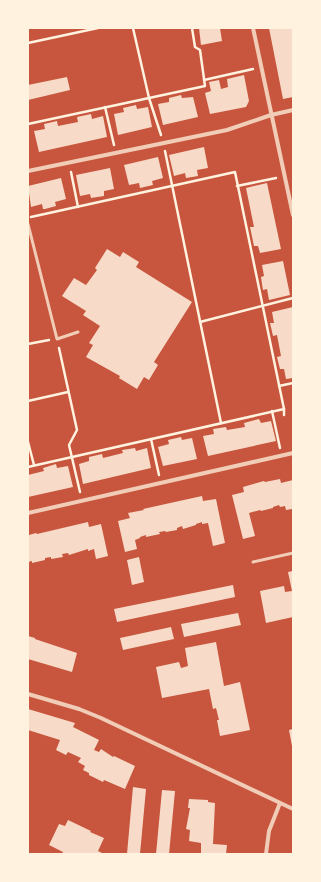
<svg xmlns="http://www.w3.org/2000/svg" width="321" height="882" viewBox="0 0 321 882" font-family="Raleway,sans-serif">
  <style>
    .building { fill: #f7dbc8 }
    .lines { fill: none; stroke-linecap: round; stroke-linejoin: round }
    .path { stroke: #fff3e0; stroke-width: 2.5 }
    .service { stroke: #f1ccb7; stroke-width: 3 }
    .minor { stroke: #f1ccb7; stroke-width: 4 }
  </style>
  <rect width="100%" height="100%" fill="#c8553d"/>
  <g class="building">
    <polygon points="199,28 220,28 222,41 201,45"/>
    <polygon points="269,28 292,28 293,97 283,99"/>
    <polygon points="244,75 249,101 246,107 210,114 205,93 211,91 209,82 219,80 221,89 228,87 227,79"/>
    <polygon points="67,77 70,90 28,100 28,85"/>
    <polygon points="181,95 182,98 193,97 198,117 163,125 158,104 169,102 169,98"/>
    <polygon points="136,105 137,109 148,107 152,127 118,135 114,114 124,112 123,108"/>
    <polygon points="91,114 92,119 103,116 107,137 39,152 34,131 45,129 44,124 57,121 58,126 78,122 77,117"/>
    <polygon points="204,147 208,168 197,170 198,176 186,178 185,173 174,176 169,155"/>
    <polygon points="158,157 163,178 152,181 153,185 140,188 139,183 129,185 124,165"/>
    <polygon points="110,168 114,189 104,191 104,196 91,198 90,194 80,196 76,175"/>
    <polygon points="61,178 66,199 55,202 56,206 45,209 43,209 42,204 31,207 28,186"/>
    <polygon points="267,183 281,249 260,253 258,246 254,246 250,227 254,227 246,188"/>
    <polygon points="107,249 120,257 123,252 139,262 136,267 192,302 154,362 158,365 149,380 144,377 137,389 119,378 120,376 86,357 93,345 89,343 100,326 83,315 86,311 62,296 74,278 86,285 97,270 95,268"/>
    <polygon points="283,261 290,295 269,300 267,289 263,290 262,284 261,277 264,276 262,265"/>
    <polygon points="293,307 293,378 286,379 284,369 280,369 277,357 281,356 277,335 273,336 270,323 274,323 272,312"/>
    <polygon points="259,419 261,423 271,421 276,441 208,456 203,436 214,434 213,429 226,427 227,430 245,427 244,423"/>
    <polygon points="181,437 182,440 192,438 197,459 163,466 158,447 169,444 168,440"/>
    <polygon points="135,448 136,451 147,448 151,468 83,484 79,464 89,461 89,457 102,454 103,458 123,453 122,450"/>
    <polygon points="56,464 57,468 68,466 73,487 28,497 28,475 44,471 43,468"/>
    <polygon points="280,479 281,483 293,480 292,509 286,510 285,506 280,507 279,505 273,507 273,508 261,511 260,510 249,513 255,536 243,539 232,495 244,492 243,487 264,481 265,482"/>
    <polygon points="202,496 203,501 216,499 225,543 213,546 208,523 202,524 202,522 196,524 196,525 183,529 182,526 177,528 177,530 166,532 165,531 159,532 160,534 146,537 146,535 140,537 140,538 135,540 137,549 125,552 118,521 130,518 128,513 144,510 143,509"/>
    <polygon points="88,522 89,527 101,524 108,556 96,559 94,549 88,551 88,549 69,555 68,553 62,554 63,557 51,559 51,557 45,558 45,560 32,563 32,561 28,562 29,535 36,533 37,534"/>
    <polygon points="139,557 144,582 132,585 127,560"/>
    <polygon points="293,571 293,617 266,623 260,591 284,586 285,592 292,591 288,572"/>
    <polygon points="233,585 235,597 117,622 114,609"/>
    <polygon points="238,613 241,625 184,637 181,624"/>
    <polygon points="171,627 174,639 123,650 120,638"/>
    <polygon points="28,636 35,638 35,639 77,653 72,672 28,659"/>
    <polygon points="216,642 224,686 240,682 250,730 220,736 217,720 219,720 216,708 213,709 209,689 162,698 156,667 179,662 181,668 188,666 185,648"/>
    <polygon points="28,709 75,723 73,727 99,740 94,750 99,752 101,749 113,757 114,756 135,766 125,789 104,780 103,782 89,775 89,773 83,770 85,766 78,762 81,758 68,752 66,755 56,750 60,740 28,730"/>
    <polygon points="293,729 293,746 292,746 289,730"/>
    <polygon points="133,787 146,789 140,854 127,854"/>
    <polygon points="162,790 175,791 169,854 156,854"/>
    <polygon points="189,799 208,800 208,802 215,803 213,844 227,845 226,854 201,854 201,843 189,841 190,830 186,829 190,808 188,808"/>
    <polygon points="68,820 91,831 90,832 104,838 98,851 102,853 101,854 62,854 63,852 49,845 59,824 65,826"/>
  </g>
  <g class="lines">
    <g class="path">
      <polyline points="133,28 149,98 161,135"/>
      <polyline points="28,43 98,28"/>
      <polyline points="204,80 253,69"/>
      <polyline points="105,107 114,145"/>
      <polyline points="28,124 205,86 200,50 195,47 192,28"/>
      <polyline points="165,151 221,423"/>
      <polyline points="71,172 78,207"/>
      <polyline points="237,186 276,178"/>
      <polyline points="200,322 293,298"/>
      <polyline points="28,344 49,340"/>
      <polyline points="59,348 77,430 69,445 80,492"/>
      <polyline points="279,386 293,383"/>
      <polyline points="28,401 68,392"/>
      <polyline points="284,409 284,415"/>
      <polyline points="272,411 280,448"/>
      <polyline points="151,439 159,475"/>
      <polyline points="28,442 34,465"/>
      <polyline points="28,467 284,409 235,172 31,217"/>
    </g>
    <g class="service">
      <polyline points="28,224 57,339 78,332"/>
      <polyline points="253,562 293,553"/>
    </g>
    <g class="minor">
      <polyline points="253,28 293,215"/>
      <polyline points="28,171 227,130 271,115 293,110"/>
      <polyline points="28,513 293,453"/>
      <polyline points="28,694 79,709 101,718 293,809"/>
      <polyline points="266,854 269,831 280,803"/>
    </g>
  </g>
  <rect width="321" height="882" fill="none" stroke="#fff3e0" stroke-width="58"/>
</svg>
